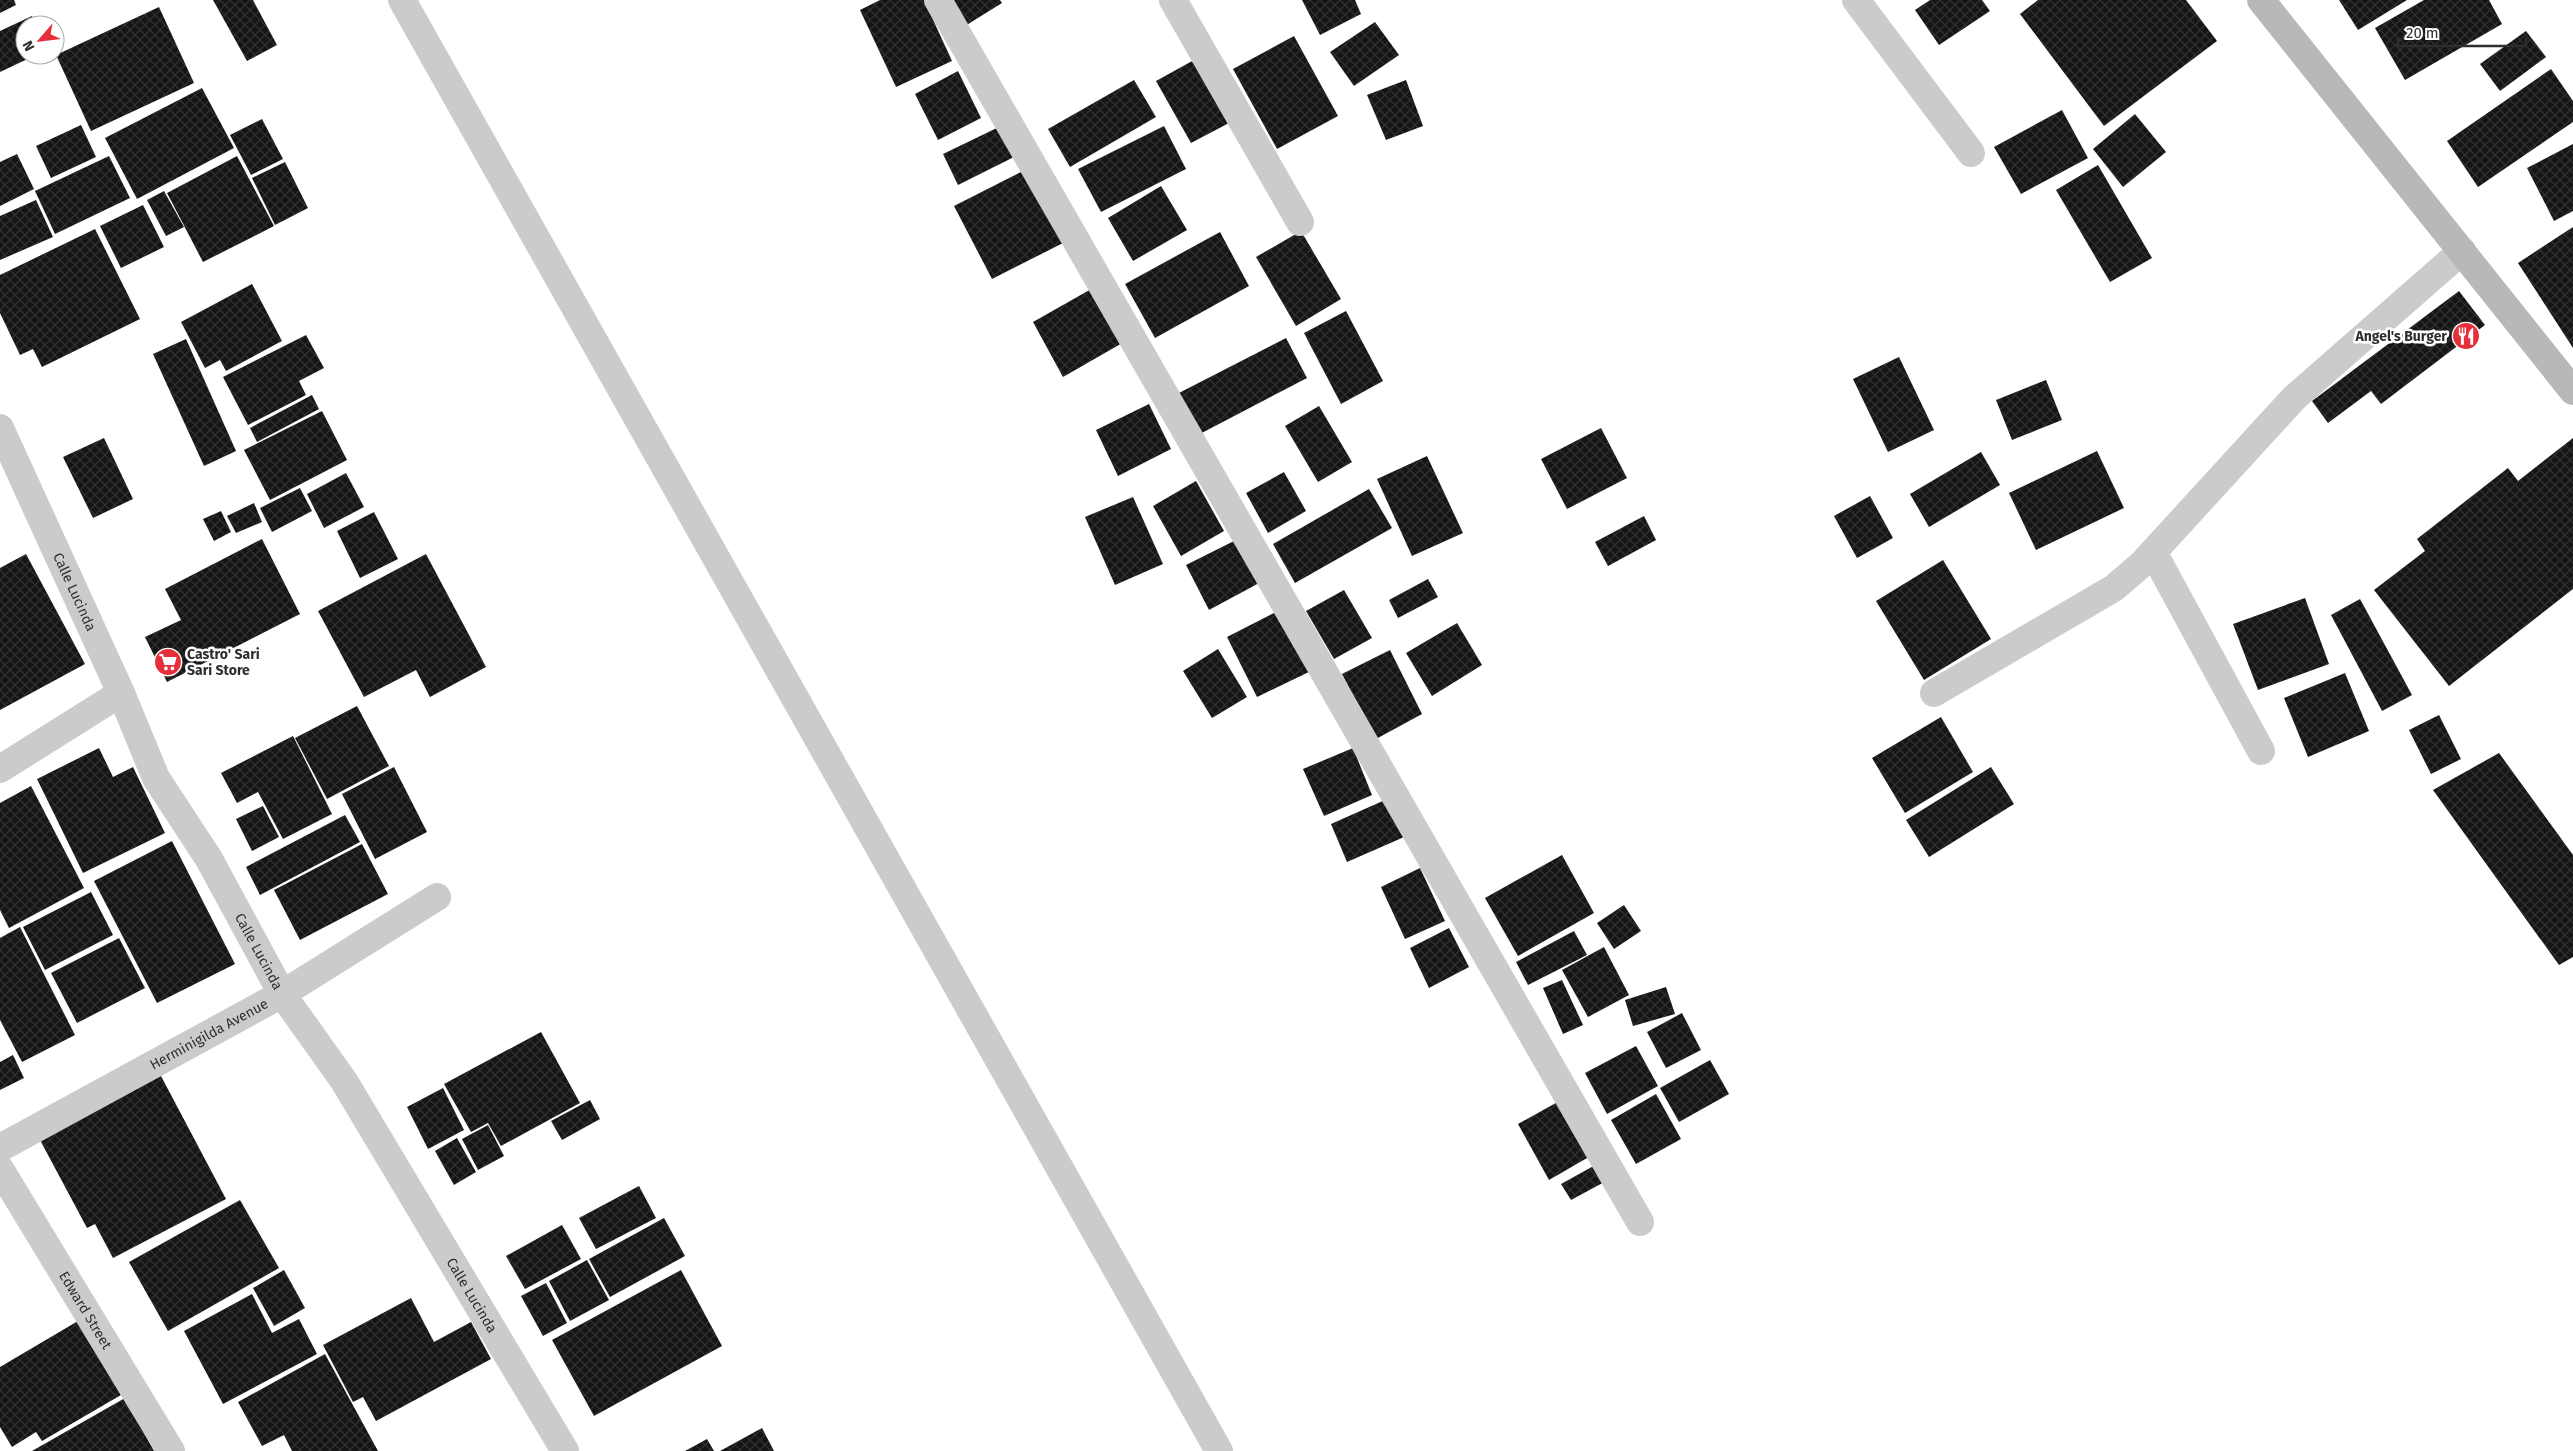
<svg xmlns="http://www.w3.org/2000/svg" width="2573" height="1451" viewBox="0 0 2573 1451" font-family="'Fira Sans',sans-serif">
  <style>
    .building { fill: url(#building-cross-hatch) }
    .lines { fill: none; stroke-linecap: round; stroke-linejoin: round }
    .street { stroke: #cbcbcb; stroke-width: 28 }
    .secondary { stroke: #b8b8b8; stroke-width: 28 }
    .labels { text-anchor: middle; stroke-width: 5; stroke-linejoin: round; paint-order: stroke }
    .poi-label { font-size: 14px; font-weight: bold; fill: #2e2e2e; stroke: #fff; text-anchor: end }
    .street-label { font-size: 14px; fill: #2e2e2e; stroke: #fff }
  </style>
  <defs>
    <pattern id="building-cross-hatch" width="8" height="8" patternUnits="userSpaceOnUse" patternTransform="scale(1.25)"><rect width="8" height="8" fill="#151515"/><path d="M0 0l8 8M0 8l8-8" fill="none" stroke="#2f2f2f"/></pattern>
  </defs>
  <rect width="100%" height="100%" fill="#fff"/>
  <g class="building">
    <polygon points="0,0 14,0 16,5 0,13"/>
    <polygon points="213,0 253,0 277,45 247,61"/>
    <polygon points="880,0 924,0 952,61 896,87 860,10"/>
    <polygon points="948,0 1000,0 1002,3 965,26"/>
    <polygon points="1302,0 1355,0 1361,14 1320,35"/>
    <polygon points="1930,0 1982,0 1990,11 1939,45 1915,10"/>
    <polygon points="2038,0 2186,0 2217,41 2104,126 2020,14"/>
    <polygon points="2339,0 2407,0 2358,30"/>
    <polygon points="2424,0 2489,0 2502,24 2405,80 2375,28"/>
    <polygon points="159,7 194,83 91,131 56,55"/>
    <polygon points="32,16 36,25 25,25 25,55 36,55 0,72 0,31"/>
    <polygon points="1375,22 1399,55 1354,86 1330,52"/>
    <polygon points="2526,31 2546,57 2500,91 2480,64"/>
    <polygon points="1294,36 1338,116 1277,149 1233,69"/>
    <polygon points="1194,60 1229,123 1191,143 1156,81"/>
    <polygon points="2551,69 2573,101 2573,122 2478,187 2447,141"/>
    <polygon points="958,71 981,118 938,140 915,94"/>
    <polygon points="1134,80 1156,117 1070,167 1048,129"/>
    <polygon points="1406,80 1423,126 1386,140 1367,95"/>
    <polygon points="202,88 234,148 137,199 105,138"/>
    <polygon points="2062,110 2088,158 2021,194 1994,147"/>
    <polygon points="2135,114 2166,152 2123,187 2093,149"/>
    <polygon points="262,119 283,159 251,175 230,135"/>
    <polygon points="81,125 96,157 51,178 36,146"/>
    <polygon points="1003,125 1018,155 958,185 943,154"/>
    <polygon points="1164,126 1186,169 1101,212 1078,169"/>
    <polygon points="2573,144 2573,211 2554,221 2527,168"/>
    <polygon points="17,154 34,189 0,206 0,162"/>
    <polygon points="109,156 130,198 55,234 35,191"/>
    <polygon points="237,156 274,226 203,262 167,193"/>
    <polygon points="285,162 308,208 275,225 252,178"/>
    <polygon points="2098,165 2152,258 2110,282 2056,190"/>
    <polygon points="1029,168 1067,241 992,279 954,206"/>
    <polygon points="1161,186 1187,230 1133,261 1108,218"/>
    <polygon points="164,191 184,227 166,236 147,200"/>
    <polygon points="36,200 53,237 0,260 0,216"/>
    <polygon points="143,205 164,247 121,268 100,226"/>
    <polygon points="2573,227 2573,348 2518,263"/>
    <polygon points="95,229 140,319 42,367 33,349 20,355 0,313 0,275"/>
    <polygon points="1301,231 1341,299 1296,326 1256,257"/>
    <polygon points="1220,232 1249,286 1155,338 1125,284"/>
    <polygon points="252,284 282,341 226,371 220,360 205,368 181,322"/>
    <polygon points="1093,288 1124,342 1063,377 1033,322"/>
    <polygon points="2459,291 2485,325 2381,404 2371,391 2328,423 2312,401"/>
    <polygon points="1346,311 1383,381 1341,404 1304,333"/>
    <polygon points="306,335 324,368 299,381 306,395 248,425 223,377"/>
    <polygon points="1286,338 1307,378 1196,436 1175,395"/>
    <polygon points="186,339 236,451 204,466 153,354"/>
    <polygon points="1899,357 1934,430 1888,452 1853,379"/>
    <polygon points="2046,380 2062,420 2012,440 1996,400"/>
    <polygon points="312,395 319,409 257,442 250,428"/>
    <polygon points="1149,404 1171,449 1118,476 1096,430"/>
    <polygon points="1319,406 1352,462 1318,482 1285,426"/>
    <polygon points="322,411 347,460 270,500 244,450"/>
    <polygon points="1601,428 1627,478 1567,509 1541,459"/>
    <polygon points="104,438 133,499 93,518 63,457"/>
    <polygon points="2573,438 2573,589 2449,686 2374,590 2425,551 2417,539 2508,468 2518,481"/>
    <polygon points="2097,451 2124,508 2036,550 2009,493"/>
    <polygon points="1981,452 2000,485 1929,527 1910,494"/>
    <polygon points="1427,456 1463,533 1412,556 1377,479"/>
    <polygon points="1284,472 1306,511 1268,533 1246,493"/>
    <polygon points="346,473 364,507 324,528 307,494"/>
    <polygon points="1196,481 1224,531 1181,556 1153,506"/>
    <polygon points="300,488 312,511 272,532 260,508"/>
    <polygon points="1369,489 1392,528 1295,583 1273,544"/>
    <polygon points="1870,496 1893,538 1857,558 1834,516"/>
    <polygon points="1133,497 1163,564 1115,585 1085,517"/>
    <polygon points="254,503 262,522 236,533 227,516"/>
    <polygon points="221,511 231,532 214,541 203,519"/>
    <polygon points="374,512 398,559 360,578 337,531"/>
    <polygon points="1644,516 1656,540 1608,566 1595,542"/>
    <polygon points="262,539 300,614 167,682 145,637 181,620 165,589"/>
    <polygon points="1238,539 1261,582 1209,610 1186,565"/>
    <polygon points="26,554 85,664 0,710 0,568"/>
    <polygon points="426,554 486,667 430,697 416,670 364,697 318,611"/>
    <polygon points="1943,560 1991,639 1924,680 1876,601"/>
    <polygon points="1428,579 1438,597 1398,618 1389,600"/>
    <polygon points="1344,590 1372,638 1334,659 1306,611"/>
    <polygon points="2305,598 2329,664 2258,690 2233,624"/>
    <polygon points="2360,599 2412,695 2382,711 2331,615"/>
    <polygon points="1282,609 1313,670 1257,697 1227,637"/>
    <polygon points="1457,623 1482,665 1432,696 1406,653"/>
    <polygon points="1218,649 1247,697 1212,718 1183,671"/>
    <polygon points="1390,650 1422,714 1376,739 1342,674"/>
    <polygon points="2345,673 2369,731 2308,757 2284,698"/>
    <polygon points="357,706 389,766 327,799 295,738"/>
    <polygon points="2439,715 2461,759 2431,774 2409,730"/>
    <polygon points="1941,717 1973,772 1905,813 1872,758"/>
    <polygon points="293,736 332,814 283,839 258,792 237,803 221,773"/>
    <polygon points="99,748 113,777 133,767 165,833 83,873 37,779"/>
    <polygon points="1353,748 1372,795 1324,816 1303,769"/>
    <polygon points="2499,753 2573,855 2573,957 2559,965 2433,790"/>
    <polygon points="394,767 427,832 375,859 342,794"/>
    <polygon points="1991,767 2014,804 1929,857 1906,820"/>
    <polygon points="31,786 84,888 9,928 0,910 0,803"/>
    <polygon points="1394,796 1411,834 1347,862 1331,824"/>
    <polygon points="263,806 279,837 252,851 236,819"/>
    <polygon points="345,815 360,842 260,895 246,867"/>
    <polygon points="172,841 235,964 157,1003 94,881"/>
    <polygon points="362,844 388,894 300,940 274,890"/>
    <polygon points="1562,855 1594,913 1518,956 1485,898"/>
    <polygon points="1420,868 1445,921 1405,939 1381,887"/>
    <polygon points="91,892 113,935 45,970 23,927"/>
    <polygon points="1624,905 1641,931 1614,949 1597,923"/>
    <polygon points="20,927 75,1035 22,1062 0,1020 0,938"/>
    <polygon points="1449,928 1469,967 1429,988 1410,948"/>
    <polygon points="1574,931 1587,955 1528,985 1516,962"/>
    <polygon points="119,938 145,988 77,1023 51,973"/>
    <polygon points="1604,947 1629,995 1588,1017 1562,970"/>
    <polygon points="1562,980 1583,1025 1563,1034 1543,988"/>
    <polygon points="1666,987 1675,1014 1633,1026 1625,1000"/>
    <polygon points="1682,1013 1701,1050 1666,1068 1647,1032"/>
    <polygon points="541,1032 580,1103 501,1146 488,1123 471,1132 444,1084"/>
    <polygon points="1636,1046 1658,1086 1607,1114 1585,1073"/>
    <polygon points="13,1055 24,1078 0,1090 0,1062"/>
    <polygon points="1710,1060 1729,1094 1679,1122 1660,1088"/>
    <polygon points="161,1076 226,1199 113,1258 95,1224 87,1228 40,1140"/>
    <polygon points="443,1088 464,1130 428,1149 407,1107"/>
    <polygon points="1656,1094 1681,1139 1636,1164 1611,1120"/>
    <polygon points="1563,1099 1594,1154 1549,1180 1518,1124"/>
    <polygon points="590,1100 600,1119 562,1140 551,1121"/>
    <polygon points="488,1125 504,1156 478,1170 462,1139"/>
    <polygon points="457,1138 476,1172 454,1185 435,1151"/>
    <polygon points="1599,1163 1608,1180 1571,1200 1561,1184"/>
    <polygon points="639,1186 656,1218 596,1249 579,1218"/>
    <polygon points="240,1200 279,1268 168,1331 129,1262"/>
    <polygon points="664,1218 685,1256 610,1297 589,1259"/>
    <polygon points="562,1225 581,1259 525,1289 506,1256"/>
    <polygon points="587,1260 609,1300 570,1321 549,1281"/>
    <polygon points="284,1270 305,1308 274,1326 253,1288"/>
    <polygon points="681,1270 722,1346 594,1416 552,1340"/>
    <polygon points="546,1283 567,1323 543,1336 521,1296"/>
    <polygon points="252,1294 272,1333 299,1319 317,1354 223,1404 184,1331"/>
    <polygon points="411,1298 434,1342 471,1322 491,1359 376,1421 363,1397 353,1402 323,1345"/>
    <polygon points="78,1321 121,1395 42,1441 36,1432 12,1447 0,1427 0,1367"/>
    <polygon points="325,1354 378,1451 292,1451 284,1435 262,1446 238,1402"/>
    <polygon points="125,1398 154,1451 32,1451"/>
    <polygon points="762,1428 774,1451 720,1451"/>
    <polygon points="707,1439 714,1451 685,1451"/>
  </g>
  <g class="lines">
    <g class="street">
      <polyline points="402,0 1219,1451"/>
      <polyline points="938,0 1640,1222"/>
      <polyline points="1173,0 1300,222"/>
      <polyline points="1856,0 1971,153"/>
      <path id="s1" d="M0,428L121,693L156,778L209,859L282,994L344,1081L565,1451"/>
      <polyline points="2153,552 2261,751"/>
      <polyline points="1934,693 2114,588 2143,563 2294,398 2462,251"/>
      <polyline points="0,769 121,693"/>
      <path id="s2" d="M0,1148L282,994L437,897"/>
      <path id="s3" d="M0,1169L171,1451"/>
    </g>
    <polyline class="secondary" points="2261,0 2573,391"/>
  </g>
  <defs>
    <g id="restaurant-disc" transform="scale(1.4375)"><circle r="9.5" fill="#e5303b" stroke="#fff"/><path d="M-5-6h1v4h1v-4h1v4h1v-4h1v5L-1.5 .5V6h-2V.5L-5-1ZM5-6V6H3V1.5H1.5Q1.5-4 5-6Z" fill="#fff"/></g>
    <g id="supermarket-disc" transform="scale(1.4375)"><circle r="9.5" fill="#e5303b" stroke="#fff"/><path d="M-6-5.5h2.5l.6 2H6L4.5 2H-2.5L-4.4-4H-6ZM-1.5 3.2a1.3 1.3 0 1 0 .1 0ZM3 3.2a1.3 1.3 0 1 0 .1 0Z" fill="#fff"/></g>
  </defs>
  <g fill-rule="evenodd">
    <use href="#restaurant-disc" x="2466" y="336"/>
    <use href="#supermarket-disc" x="168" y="662"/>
  </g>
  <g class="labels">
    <g class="poi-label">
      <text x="2447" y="341">Angel's Burger</text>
      <text x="187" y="659" text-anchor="start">Castro' Sari<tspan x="187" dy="16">Sari Store</tspan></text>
    </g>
    <g class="street-label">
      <text dy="5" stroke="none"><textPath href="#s1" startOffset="180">Calle Lucinda</textPath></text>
      <text dy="5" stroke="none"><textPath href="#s1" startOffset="585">Calle Lucinda</textPath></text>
      <text dy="5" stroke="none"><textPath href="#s2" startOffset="238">Herminigilda Avenue</textPath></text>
      <text dy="5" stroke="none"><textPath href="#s1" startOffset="990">Calle Lucinda</textPath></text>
      <text dy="5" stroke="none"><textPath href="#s3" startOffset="165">Edward Street</textPath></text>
    </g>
  </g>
  <g transform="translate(40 40) rotate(242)"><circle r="24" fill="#ffffff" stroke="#ababab"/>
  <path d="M0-4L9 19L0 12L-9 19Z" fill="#e5303b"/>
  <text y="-8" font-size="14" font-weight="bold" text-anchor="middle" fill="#2e2e2e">N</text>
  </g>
  <path d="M2398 38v8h128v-8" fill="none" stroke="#2e2e2e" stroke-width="2.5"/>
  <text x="2406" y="38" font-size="15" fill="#2e2e2e" stroke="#ffffff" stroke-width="4" paint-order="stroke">20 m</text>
</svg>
